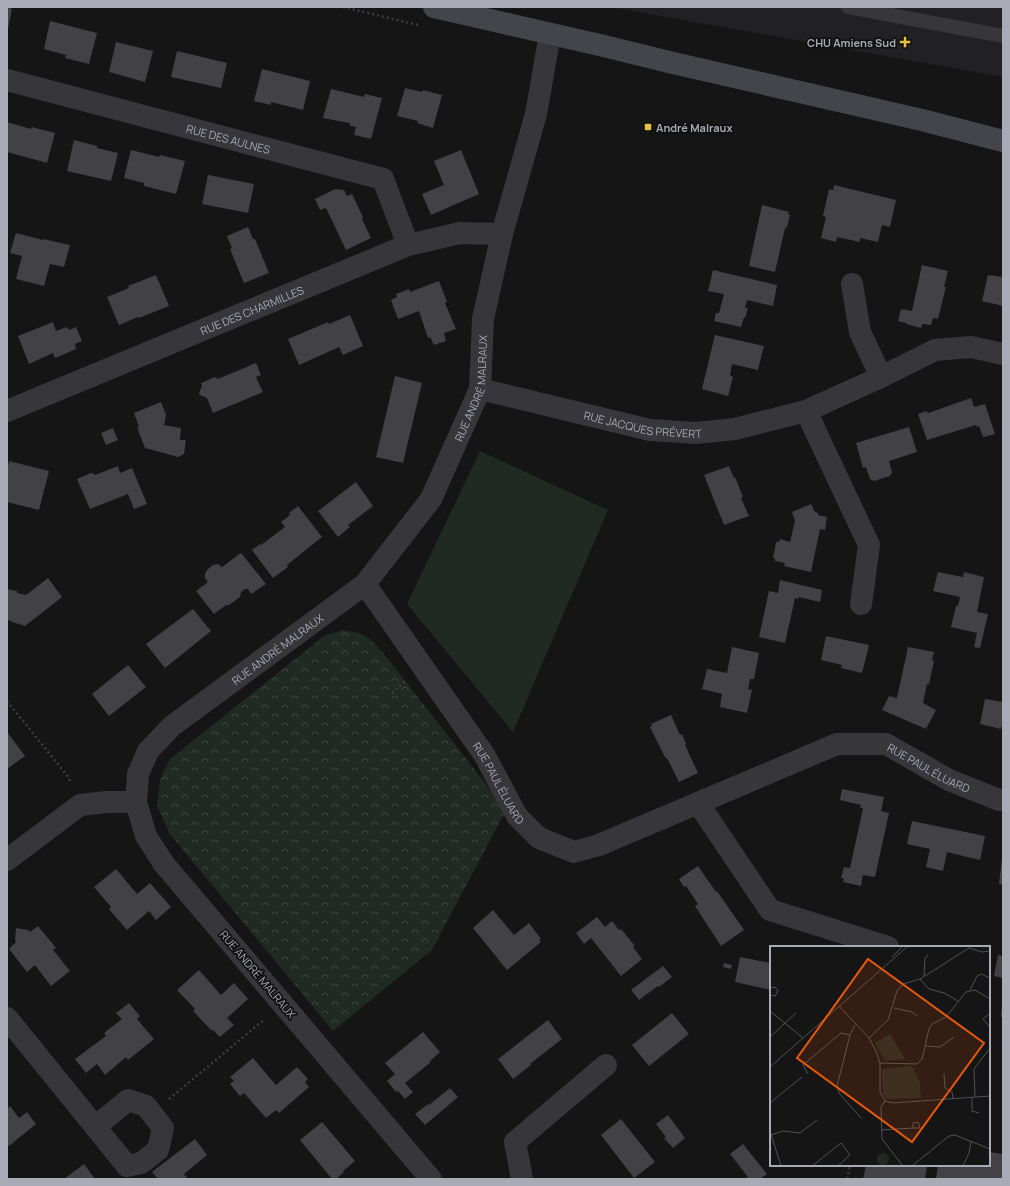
<svg xmlns="http://www.w3.org/2000/svg" width="1010" height="1186" font-family="Manrope,sans-serif">
  <defs>
    <pattern id="park-crowns" width="20" height="18" patternUnits="userSpaceOnUse"><rect width="20" height="18" fill="#212923"/><path d="M2 6a3 3 0 1 1 6 0M12 15a3 3 0 1 1 6 0" fill="none" stroke="#3e4541"/></pattern>
  </defs>
  <rect width="100%" height="100%" fill="#151516"/>
  <path fill="#212123" d="M 610,7 L 1003,7 L 1003,77 Z"/>
  <path fill="#212923" d="M 480,451 L 608,510 L 513,732 L 407,604 Z"/>
  <path fill="url(#park-crowns)" d="M 342,630 L 359,633 L 371,640 L 385,655 L 506,810 L 432,950 L 333,1031 L 169,833 L 157,805 L 160,779 L 170,759 L 324,636 Z"/>
  <path fill="#424246" d="M 7,7 L 12,9 L 8,29 L 7,29 Z
    M 50,21 L 97,33 L 89,64 L 65,58 L 66,55 L 44,49 Z
    M 116,42 L 153,51 L 145,82 L 109,72 Z
    M 177,51 L 227,63 L 221,88 L 171,77 Z
    M 262,69 L 310,81 L 303,110 L 271,102 L 271,105 L 254,101 Z
    M 405,88 L 422,92 L 423,90 L 442,95 L 433,128 L 417,123 L 418,121 L 397,116 Z
    M 331,89 L 364,97 L 365,94 L 382,98 L 371,139 L 354,135 L 356,127 L 351,126 L 349,123 L 323,118 Z
    M 7,122 L 31,129 L 32,127 L 55,133 L 47,163 L 7,152 Z
    M 74,140 L 97,146 L 97,148 L 118,153 L 111,181 L 67,171 Z
    M 131,150 L 159,157 L 160,155 L 185,161 L 176,194 L 144,186 L 144,183 L 124,178 Z
    M 461,150 L 479,194 L 431,215 L 422,194 L 444,185 L 434,161 Z
    M 208,175 L 254,184 L 248,213 L 202,204 Z
    M 834,185 L 896,200 L 890,227 L 882,225 L 878,242 L 860,238 L 860,242 L 837,237 L 836,242 L 821,238 L 826,217 L 823,216 L 829,189 L 833,190 Z
    M 335,189 L 344,190 L 347,196 L 352,194 L 363,217 L 362,219 L 371,238 L 346,250 L 326,208 L 320,210 L 315,199 Z
    M 762,205 L 789,212 L 788,214 L 790,215 L 787,227 L 785,228 L 775,272 L 749,266 Z
    M 248,227 L 253,239 L 255,239 L 269,273 L 244,283 L 230,249 L 232,248 L 227,236 Z
    M 16,233 L 43,240 L 43,239 L 70,245 L 64,267 L 50,264 L 44,286 L 16,279 L 22,256 L 10,253 Z
    M 922,265 L 948,271 L 944,287 L 946,287 L 938,319 L 933,318 L 931,325 L 922,324 L 921,328 L 906,324 L 906,323 L 898,321 L 901,309 L 912,311 Z
    M 713,270 L 777,285 L 773,306 L 747,300 L 745,308 L 748,308 L 745,318 L 744,317 L 741,327 L 714,321 L 716,313 L 719,313 L 724,294 L 708,291 Z
    M 156,275 L 169,306 L 139,318 L 138,317 L 119,325 L 107,297 L 129,288 L 128,286 Z
    M 988,275 L 1003,277 L 1003,306 L 982,301 Z
    M 439,281 L 447,302 L 445,303 L 456,329 L 444,333 L 446,341 L 434,345 L 430,337 L 428,338 L 419,311 L 398,319 L 391,300 L 397,297 L 396,294 L 409,289 L 410,292 Z
    M 350,315 L 363,346 L 343,355 L 339,347 L 299,365 L 288,339 L 328,322 L 329,324 Z
    M 53,322 L 56,331 L 67,327 L 69,330 L 76,327 L 82,341 L 75,344 L 76,349 L 55,358 L 53,353 L 29,364 L 18,336 Z
    M 715,335 L 764,346 L 758,370 L 732,364 L 730,375 L 733,377 L 728,396 L 702,389 Z
    M 256,363 L 261,375 L 256,377 L 263,392 L 213,413 L 207,398 L 200,395 L 199,393 L 202,386 L 201,383 L 215,377 L 218,379 Z
    M 395,376 L 422,383 L 403,463 L 376,457 Z
    M 971,398 L 974,407 L 985,404 L 995,434 L 983,437 L 979,426 L 977,427 L 976,425 L 927,440 L 918,414 L 926,411 L 928,413 Z
    M 161,402 L 166,415 L 164,425 L 181,428 L 180,440 L 186,440 L 184,454 L 178,457 L 145,448 L 137,427 L 139,427 L 134,413 Z
    M 909,427 L 917,452 L 889,461 L 892,472 L 890,476 L 874,481 L 870,479 L 866,467 L 863,468 L 856,443 Z
    M 113,428 L 118,440 L 106,445 L 101,433 Z
    M 9,461 L 49,471 L 39,510 L 7,502 L 7,471 Z
    M 118,466 L 120,473 L 132,468 L 147,504 L 134,509 L 128,494 L 90,509 L 77,479 L 91,473 L 94,474 L 95,475 Z
    M 729,466 L 734,478 L 735,477 L 743,497 L 741,498 L 749,516 L 724,525 L 704,475 Z
    M 356,482 L 373,506 L 348,525 L 350,527 L 338,537 L 318,511 Z
    M 811,504 L 815,512 L 818,513 L 818,515 L 827,517 L 825,530 L 820,529 L 811,572 L 784,566 L 785,563 L 775,561 L 775,558 L 773,558 L 776,542 L 779,542 L 780,539 L 790,542 L 795,521 L 792,512 Z
    M 298,506 L 322,537 L 287,565 L 288,567 L 273,578 L 252,550 L 260,544 L 261,545 L 285,527 L 281,522 L 290,515 L 289,513 Z
    M 241,553 L 266,584 L 251,594 L 248,589 L 245,589 L 241,592 L 240,597 L 229,605 L 226,605 L 214,614 L 196,591 L 208,582 L 205,578 L 205,574 L 207,570 L 213,565 L 218,564 L 222,567 Z
    M 938,572 L 963,577 L 964,572 L 984,577 L 977,612 L 988,614 L 980,648 L 974,647 L 977,633 L 951,627 L 956,606 L 958,606 L 960,597 L 933,591 Z
    M 48,578 L 62,597 L 25,626 L 12,622 L 12,621 L 7,620 L 7,589 L 17,591 L 17,593 L 26,595 Z
    M 780,580 L 822,590 L 820,602 L 799,597 L 798,599 L 795,598 L 785,643 L 759,637 L 769,591 L 778,593 Z
    M 193,609 L 211,631 L 165,668 L 146,644 Z
    M 826,636 L 869,645 L 862,673 L 841,668 L 842,665 L 821,660 Z
    M 732,647 L 759,653 L 754,679 L 750,679 L 748,689 L 752,690 L 747,713 L 720,707 L 722,694 L 702,689 L 707,669 L 727,673 Z
    M 908,647 L 934,652 L 932,660 L 934,661 L 929,684 L 927,684 L 923,703 L 936,710 L 926,729 L 882,710 L 889,696 L 897,698 Z
    M 128,665 L 146,687 L 109,716 L 92,694 Z
    M 985,699 L 1003,702 L 1003,727 L 1001,727 L 1001,729 L 980,724 Z
    M 671,715 L 680,735 L 682,734 L 686,744 L 685,745 L 698,773 L 679,782 L 667,758 L 666,759 L 650,727 L 652,726 L 651,724 Z
    M 7,732 L 25,756 L 7,769 Z
    M 842,789 L 884,797 L 881,811 L 889,813 L 875,877 L 863,875 L 861,886 L 843,882 L 844,879 L 841,878 L 844,867 L 850,868 L 863,808 L 860,808 L 861,805 L 840,800 Z
    M 912,821 L 985,836 L 980,860 L 947,852 L 943,871 L 926,867 L 930,849 L 907,844 Z
    M 1002,858 L 1003,858 L 1003,885 L 999,884 Z
    M 698,866 L 716,892 L 717,891 L 744,930 L 721,946 L 695,906 L 698,904 L 686,886 L 684,887 L 679,879 Z
    M 116,869 L 137,894 L 150,883 L 171,907 L 156,920 L 149,911 L 127,930 L 109,909 L 111,907 L 94,887 Z
    M 493,910 L 514,935 L 529,923 L 541,939 L 539,940 L 541,942 L 507,970 L 473,928 Z
    M 597,917 L 605,927 L 612,921 L 619,930 L 621,929 L 635,946 L 633,947 L 642,959 L 621,976 L 591,938 L 584,944 L 576,933 Z
    M 38,926 L 56,948 L 53,950 L 70,971 L 51,986 L 35,965 L 27,972 L 9,949 L 16,942 L 15,940 L 16,928 L 28,930 L 30,932 Z
    M 998,955 L 1003,956 L 1003,978 L 994,976 Z
    M 740,957 L 771,963 L 771,990 L 735,982 Z
    M 724,963 L 732,965 L 731,969 L 723,967 Z
    M 663,966 L 672,977 L 659,987 L 658,986 L 639,1000 L 631,990 Z
    M 199,970 L 221,995 L 234,983 L 248,999 L 227,1018 L 234,1025 L 220,1037 L 213,1030 L 212,1031 L 193,1011 L 195,1009 L 177,990 Z
    M 129,1003 L 140,1016 L 137,1019 L 154,1039 L 128,1060 L 126,1057 L 105,1075 L 97,1064 L 86,1073 L 75,1059 L 106,1036 L 104,1033 L 122,1019 L 116,1013 Z
    M 1002,1005 L 1003,1005 L 1003,1020 L 1001,1016 Z
    M 672,1013 L 689,1034 L 649,1066 L 632,1045 Z
    M 548,1020 L 562,1039 L 530,1064 L 531,1065 L 513,1079 L 498,1059 Z
    M 423,1032 L 440,1052 L 430,1061 L 431,1062 L 405,1083 L 413,1092 L 405,1099 L 398,1091 L 396,1092 L 387,1081 L 395,1074 L 385,1063 Z
    M 253,1058 L 276,1085 L 297,1067 L 308,1079 L 305,1082 L 309,1087 L 279,1113 L 276,1110 L 266,1118 L 244,1093 L 240,1096 L 230,1084 L 234,1081 L 230,1077 Z
    M 450,1088 L 458,1097 L 425,1125 L 415,1114 L 428,1104 L 429,1105 Z
    M 10,1106 L 19,1118 L 27,1112 L 36,1124 L 9,1146 L 7,1143 L 7,1109 Z
    M 668,1115 L 685,1138 L 673,1148 L 664,1138 L 666,1137 L 656,1124 Z
    M 621,1119 L 655,1162 L 634,1178 L 601,1135 Z
    M 322,1122 L 355,1161 L 343,1171 L 344,1172 L 336,1179 L 332,1179 L 300,1140 Z
    M 195,1139 L 207,1155 L 184,1174 L 188,1179 L 158,1179 L 152,1172 Z
    M 743,1144 L 767,1174 L 760,1179 L 745,1179 L 748,1177 L 730,1154 Z
    M 989,1152 L 1003,1154 L 1002,1179 L 936,1179 L 938,1165 L 989,1165 Z
    M 84,1164 L 95,1179 L 64,1179 Z
    M 866,1165 L 926,1165 L 927,1166 L 925,1179 L 863,1179 Z"/>
  <g fill="none" stroke-linecap="round" stroke-linejoin="round">
    <path stroke="#3c3d42" stroke-width="2.5" stroke-dasharray="2 3" stroke-linecap="butt" d="M 343,7 L 418,25
      M 392,693 L 405,681
      M 7,701 L 69,778 L 71,784
      M 169,1099 L 265,1019
      M 847,1179 L 850,1165"/>
    <path stroke="#36363b" stroke-width="14" d="M 848,7 L 1003,36"/>
    <g stroke="#36363b" stroke-width="22">
      <path id="s1" d="M 7,80 L 383,179 L 408,245"/>
      <path d="M 852,284 L 860,332 L 881,377"/>
      <path id="s2" d="M 480,389 L 650,430 L 696,433 L 735,429 L 806,411 L 881,377 L 935,350 L 971,347 L 1003,354"/>
      <path id="s3" d="M 7,411 L 408,245 L 460,233 L 502,234"/>
      <path d="M 806,411 L 869,545 L 861,604"/>
      <path id="s4" d="M 365,584 L 485,756 L 517,816 L 539,838 L 574,852 L 599,845 L 837,744 L 886,744 L 949,780 L 999,800 L 1003,800"/>
      <path d="M 698,803 L 770,910 L 888,947"/>
      <path d="M 7,860 L 80,805 L 106,802 L 136,802"/>
      <path d="M 7,1018 L 127,1166 L 141,1163 L 158,1150 L 163,1128 L 146,1106 L 128,1100 L 95,1127"/>
      <path id="s5" d="M 431,1179 L 164,864 L 146,836 L 136,802 L 138,774 L 148,751 L 172,726 L 365,584 L 431,499 L 480,389 L 483,319 L 502,234 L 536,114 L 550,34"/>
      <path d="M 522,1179 L 515,1142 L 606,1065"/>
    </g>
    <path stroke="#44454b" stroke-width="22" d="M 434,7 L 604,46 L 673,63 L 922,120 L 1003,141"/>
  </g>
  <g fill="#e3c140" stroke="#101011" stroke-width="1.5">
    <path d="M903 36h4v4h4v4h-4v4h-4v-4h-4v-4h4z"/>
    <rect x="644" y="123" width="8" height="8" rx="2"/>
  </g>
  <g text-anchor="middle" dominant-baseline="central" stroke-width="3.5" stroke-linejoin="round" paint-order="stroke">
    <g font-size="11" font-weight="bold" fill="#a8aab6" stroke="#101011" text-anchor="end">
      <text x="896" y="42">CHU Amiens Sud</text>
      <text x="656" y="127" text-anchor="start">André Malraux</text>
    </g>
    <g font-size="11" fill="#a8aab6" stroke="#101011">
      <text stroke="none"><textPath href="#s1" startOffset="229">RUE DES AULNES</textPath></text>
      <text stroke="none"><textPath href="#s3" startOffset="265">RUE DES CHARMILLES</textPath></text>
      <text stroke="none"><textPath href="#s5" startOffset="1036">RUE ANDRÉ MALRAUX</textPath></text>
      <text stroke="none"><textPath href="#s2" startOffset="167">RUE JACQUES PRÉVERT</textPath></text>
      <text stroke="none"><textPath href="#s5" startOffset="700">RUE ANDRÉ MALRAUX</textPath></text>
      <text stroke="none"><textPath href="#s4" startOffset="729">RUE PAUL ÉLUARD</textPath></text>
      <text stroke="none"><textPath href="#s4" startOffset="240">RUE PAUL ÉLUARD</textPath></text>
      <text transform="translate(258 974) rotate(50)">RUE ANDRÉ MALRAUX</text>
    </g>
  </g>
  <g transform="translate(770 946)">
    <rect width="220" height="220" fill="#151516"/>
    <path d="M 120,88 L 135,113 L 115,115 L 105,97 ZM107 213a6 6 0 1 1 12 0a6 6 0 1 1-12 0Z" fill="#212923"/>
    <path d="M 142,120 L 150,137 L 151,152 L 116,153 L 113,149 L 112,123 Z" fill="#212923"/>
    <path fill="none" stroke="#505156" stroke-width="1" d="M 122,11 L 133,0M 154,30 L 155,12 L 158,9M 150,33 L 159,43 L 174,47 L 188,55M 0,42 L 5,41 L 8,45 L 5,50 L 0,49M 200,44 L 207,30 L 211,28 L 220,32M 69,60 L 99,92 L 106,105 L 110,117 L 110,146 L 115,155 L 123,157 L 220,150M 124,62 L 142,66 L 147,70M 0,65 L 33,92M 85,79 L 80,89 L 67,140 L 69,147 L 91,172M 219,80 L 213,73 L 220,67M 0,91 L 26,67M 99,92 L 118,74 L 127,45 L 133,38 L 150,33 L 199,2 L 212,6 L 220,5M 155,100 L 170,101 L 184,91M 110,117 L 147,118 L 152,113 L 159,83 L 162,78 L 176,71 L 196,46 L 205,44 L 220,53M 0,121 L 138,0M 38,128 L 33,119 L 71,87 L 80,89M 174,128 L 175,142 L 182,146 L 183,152M 202,151 L 202,165 L 209,167M 205,151 L 204,123 L 220,102M 115,155 L 111,161 L 112,193 L 133,220M 0,157 L 32,131M 111,184 L 143,182 L 150,182 L 148,176 L 143,177 L 143,182M 0,185 L 11,220M 1,189 L 13,185 L 30,187 L 47,174M 42,220 L 71,197 L 80,209 L 68,220M 142,220 L 179,190 L 185,189 L 220,203M 193,220 L 199,207 L 201,195"/>
    <path fill="#e8590c" fill-opacity="0.15" stroke="#e8590c" stroke-width="2" d="M 98,13 L 214,97 L 142,196 L 27,112 Z"/>
    <rect width="220" height="220" fill="none" stroke="#a8aab6" stroke-width="2"/>
  </g>
  <rect width="1010" height="1186" fill="none" stroke="#a8aab6" stroke-width="16"/>
</svg>
